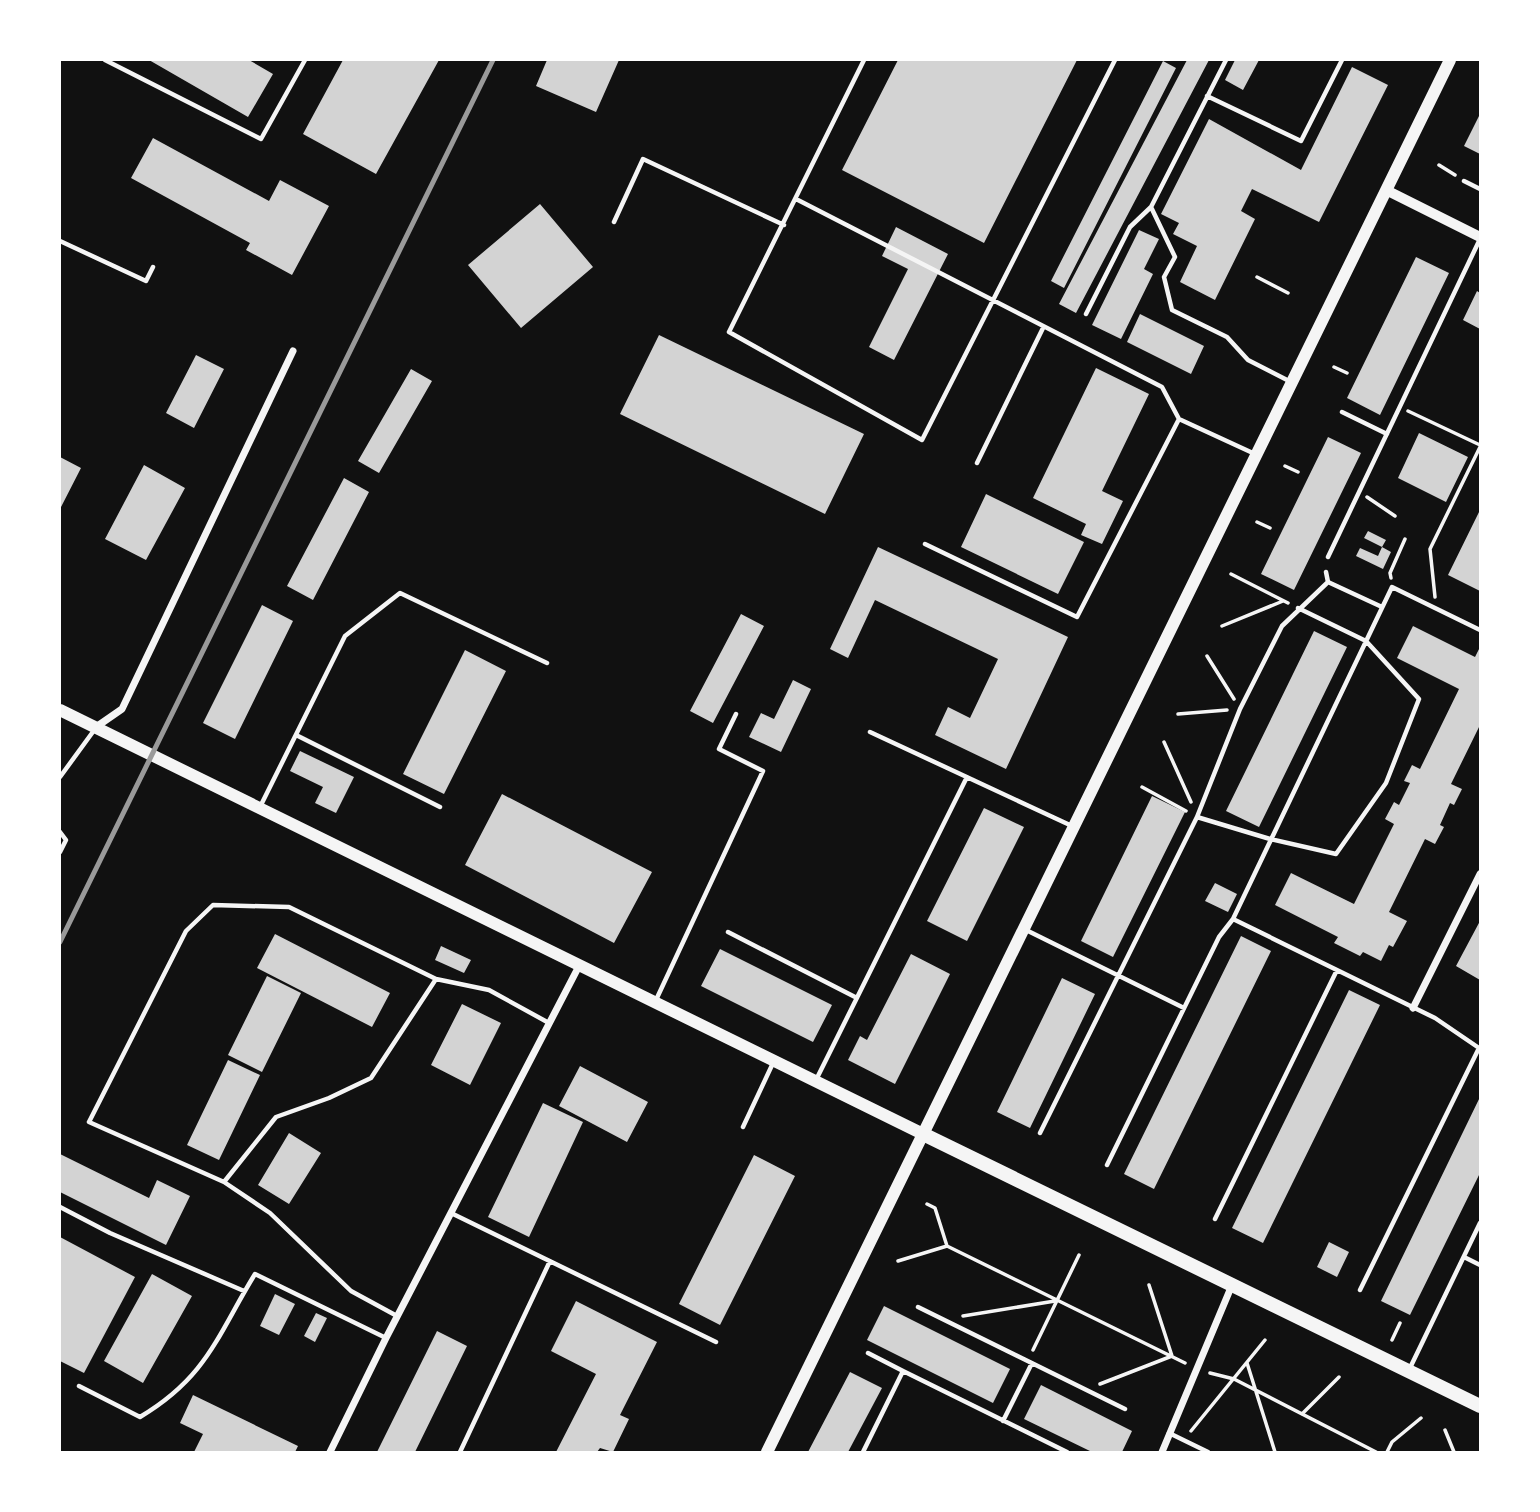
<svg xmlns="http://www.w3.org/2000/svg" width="1540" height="1512" font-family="'DM Sans',sans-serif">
  <rect width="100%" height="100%" fill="#111"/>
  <path fill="#d3d3d3" d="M 149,60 L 249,60 L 273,74 L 248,117 Z
    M 343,60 L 439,60 L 376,174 L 303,134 Z
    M 547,60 L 619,60 L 596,112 L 536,86 Z
    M 898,60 L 1077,60 L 984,243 L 842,170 Z
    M 1187,60 L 1209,60 L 1076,313 L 1059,304 Z
    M 1235,60 L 1259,60 L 1243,90 L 1225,80 Z
    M 1163,61 L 1176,68 L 1064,288 L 1051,281 Z
    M 1352,67 L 1388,85 L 1319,222 L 1252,189 L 1241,211 L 1255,219 L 1215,300 L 1180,282 L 1197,246 L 1173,234 L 1179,223 L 1161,214 L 1209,119 L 1301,170 Z
    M 1480,114 L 1480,154 L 1464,146 Z
    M 153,138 L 269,201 L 280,180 L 329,206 L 292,275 L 246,250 L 250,243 L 131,178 Z
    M 540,204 L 593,267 L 521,328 L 468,265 Z
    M 896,227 L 948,254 L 894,360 L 869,347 L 908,269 L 882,256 Z
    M 1139,230 L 1159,239 L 1144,269 L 1153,274 L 1121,339 L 1092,325 Z
    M 1416,257 L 1449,273 L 1380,415 L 1347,398 Z
    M 1477,291 L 1480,293 L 1480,329 L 1463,320 Z
    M 1140,314 L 1204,346 L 1191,374 L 1127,342 Z
    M 659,335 L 864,434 L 825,514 L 620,414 Z
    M 196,355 L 224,369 L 194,428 L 166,413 Z
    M 1096,368 L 1149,394 L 1102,491 L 1123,501 L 1102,544 L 1081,535 L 1086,524 L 1033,498 Z
    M 411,369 L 432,381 L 379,473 L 358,461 Z
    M 1419,433 L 1468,457 L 1446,502 L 1398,478 Z
    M 1328,437 L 1361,453 L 1294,590 L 1261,574 Z
    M 60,457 L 81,468 L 60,509 Z
    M 144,465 L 185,488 L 146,560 L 105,539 Z
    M 344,478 L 369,492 L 313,600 L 287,586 Z
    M 986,494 L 1084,542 L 1058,594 L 961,547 Z
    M 1480,510 L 1480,591 L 1448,575 Z
    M 1368,531 L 1386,540 L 1382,547 L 1364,538 Z
    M 878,547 L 1068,637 L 1006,769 L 935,735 L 948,707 L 970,718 L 998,659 L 875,600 L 848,658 L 830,649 Z
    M 1382,547 L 1391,552 L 1383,569 L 1356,556 L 1360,548 L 1378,556 Z
    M 262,605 L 293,621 L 235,739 L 203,723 Z
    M 741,614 L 764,626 L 713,723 L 690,711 Z
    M 1413,626 L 1475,657 L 1480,647 L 1480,725 L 1451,784 L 1462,789 L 1454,805 L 1450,803 L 1440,825 L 1444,827 L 1435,844 L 1425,839 L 1389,912 L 1407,921 L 1393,947 L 1389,945 L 1381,961 L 1363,952 L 1360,956 L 1334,943 L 1338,937 L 1275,905 L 1291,873 L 1354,904 L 1394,824 L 1385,819 L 1394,802 L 1399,805 L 1410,783 L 1404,781 L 1412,765 L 1420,769 L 1459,689 L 1397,658 Z
    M 1314,631 L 1347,647 L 1259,827 L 1226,811 Z
    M 465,650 L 506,671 L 444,794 L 403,774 Z
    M 793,680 L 811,689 L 781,752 L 749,737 L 761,713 L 774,719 Z
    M 300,751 L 354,777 L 336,813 L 315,803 L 323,787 L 290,771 Z
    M 502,794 L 652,872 L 614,943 L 465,865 Z
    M 1152,796 L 1185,812 L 1113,957 L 1081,941 Z
    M 984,808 L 1024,827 L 967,941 L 927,921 Z
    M 1215,883 L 1237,894 L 1228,912 L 1205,901 Z
    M 1480,921 L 1480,980 L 1456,966 Z
    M 275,934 L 390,993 L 372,1027 L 257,968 Z
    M 1241,936 L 1271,951 L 1154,1189 L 1124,1174 Z
    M 441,946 L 471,960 L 464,973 L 435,960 Z
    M 720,949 L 832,1005 L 813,1042 L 701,986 Z
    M 911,954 L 950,974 L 895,1084 L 848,1060 L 860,1036 L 867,1040 Z
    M 267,976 L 301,993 L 262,1072 L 228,1055 Z
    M 1062,978 L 1095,994 L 1030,1128 L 997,1112 Z
    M 1349,990 L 1380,1005 L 1263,1243 L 1232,1228 Z
    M 462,1004 L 501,1023 L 470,1085 L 431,1065 Z
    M 228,1060 L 260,1075 L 219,1160 L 187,1145 Z
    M 580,1066 L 648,1102 L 627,1142 L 559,1106 Z
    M 1480,1097 L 1480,1173 L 1410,1315 L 1381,1301 Z
    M 543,1103 L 583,1122 L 529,1237 L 488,1217 Z
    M 289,1133 L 321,1153 L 289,1204 L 258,1185 Z
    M 60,1154 L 149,1198 L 157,1180 L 190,1196 L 166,1245 L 60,1192 Z
    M 754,1155 L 795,1176 L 720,1325 L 679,1304 Z
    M 60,1237 L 135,1277 L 84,1373 L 60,1361 Z
    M 1329,1242 L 1349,1252 L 1337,1277 L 1317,1267 Z
    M 152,1274 L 192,1296 L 143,1383 L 104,1361 Z
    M 275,1294 L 295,1304 L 279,1335 L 260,1326 Z
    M 576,1301 L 657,1342 L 620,1415 L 629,1419 L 613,1452 L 600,1448 L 597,1452 L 556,1452 L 596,1374 L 551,1351 Z
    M 884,1306 L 1010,1369 L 993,1403 L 867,1340 Z
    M 316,1313 L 327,1318 L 315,1342 L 304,1336 Z
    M 437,1331 L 467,1346 L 415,1452 L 377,1452 Z
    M 850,1372 L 882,1388 L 848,1452 L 808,1452 Z
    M 1041,1385 L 1132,1431 L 1122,1452 L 1092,1452 L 1024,1419 Z
    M 193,1395 L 298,1446 L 295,1452 L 194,1452 L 203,1434 L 180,1423 Z"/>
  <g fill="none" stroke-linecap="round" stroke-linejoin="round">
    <path stroke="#f5f5f5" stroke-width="3.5" d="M 1439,165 L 1455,175
      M 1257,277 L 1288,293
      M 1334,367 L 1347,373
      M 1408,411 L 1480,445
      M 1285,466 L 1298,472
      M 1367,497 L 1395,516
      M 1257,522 L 1270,528
      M 1231,574 L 1288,603
      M 1391,578 L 1390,573 L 1405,539
      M 1435,597 L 1430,549 L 1480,447
      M 1222,626 L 1283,601
      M 1207,656 L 1234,699
      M 1178,714 L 1227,710
      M 1164,742 L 1191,802
      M 1142,787 L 1186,811
      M 927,1204 L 935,1208 L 947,1246
      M 947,1246 L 1185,1363
      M 898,1261 L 947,1246
      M 963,1316 L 1055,1301
      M 1392,1340 L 1400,1323
      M 1033,1350 L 1079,1255
      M 1247,1363 L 1275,1452
      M 1210,1373 L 1234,1379 L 1376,1452
      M 1100,1384 L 1172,1356 L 1149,1285
      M 1302,1414 L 1339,1377
      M 1445,1430 L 1454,1452
      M 1191,1431 L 1265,1340
      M 1387,1452 L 1392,1442 L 1421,1418"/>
    <path stroke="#f5f5f5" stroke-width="4.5" d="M 105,60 L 261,139 L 305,60
      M 864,60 L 729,332 L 922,440 L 1115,60
      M 1207,96 L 1301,141 L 1342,60
      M 1464,181 L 1480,189
      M 796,199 L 1162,387 L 1179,419 L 1255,454
      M 1151,207 L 1175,257 L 1164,277 L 1172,310 L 1227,337 L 1248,360 L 1291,382
      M 614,222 L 643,159 L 784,225
      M 60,241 L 146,281 L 153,267
      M 1086,314 L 1130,227 L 1151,207 L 1226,60
      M 1342,412 L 1387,434
      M 977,463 L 1043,328
      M 925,544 L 1077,617 L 1179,419
      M 1328,557 L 1480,239
      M 1326,572 L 1328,582 L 1382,607
      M 870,732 L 1072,826
      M 296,735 L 440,807
      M 60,777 L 95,729
      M 260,807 L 345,636 L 400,593 L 547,663
      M 1197,817 L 1270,839 L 1336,854 L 1386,783 L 1419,699 L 1366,641 L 1298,608
      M 60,832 L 66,840 L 60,852
      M 1233,919 L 1435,1018 L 1479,1048 L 1360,1290
      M 1026,930 L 1184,1008
      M 728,932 L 857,998
      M 656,1000 L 763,771 L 719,749 L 736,714
      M 816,1080 L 967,777
      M 743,1127 L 773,1063
      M 1040,1133 L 1197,817 L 1240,709 L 1282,626 L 1328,582
      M 1107,1165 L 1219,937 L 1233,919 L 1392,587 L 1480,630
      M 224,1182 L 89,1122 L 186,931 L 213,905 L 289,907 L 436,979 L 489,990 L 549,1023
      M 60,1207 L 110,1233 L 244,1291
      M 451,1213 L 716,1342
      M 1215,1219 L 1337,970
      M 1464,1257 L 1480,1265
      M 918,1307 L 1125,1409
      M 397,1316 L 351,1291 L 270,1213 L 224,1182 L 276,1117 L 329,1098 L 371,1078 L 436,979
      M 868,1353 L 903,1371
      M 1409,1370 L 1480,1223
      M 79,1386 L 140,1417 C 207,1377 217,1336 255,1274 L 386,1338
      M 1003,1421 L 1032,1363
      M 1169,1433 L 1208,1452
      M 460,1452 L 550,1261
      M 863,1452 L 903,1371 L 1067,1452"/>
    <path stroke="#f5f5f5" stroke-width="7" d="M 96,727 L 122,709 L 293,351
      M 1413,1008 L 1480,874
      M 330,1452 L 386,1338 L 579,966
      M 1162,1452 L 1232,1285"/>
    <path stroke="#f5f5f5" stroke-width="10" d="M 1386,190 L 1480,237"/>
    <path stroke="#f5f5f5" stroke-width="12" d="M 60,710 L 925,1135
      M 767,1452 L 1450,60"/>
    <path stroke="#f5f5f5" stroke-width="14" d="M 925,1135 L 1480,1406"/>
    <path stroke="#9a9a9a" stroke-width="5" d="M 60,942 L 493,60"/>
  </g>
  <rect width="1540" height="1512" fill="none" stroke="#ffffff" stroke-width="122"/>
</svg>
